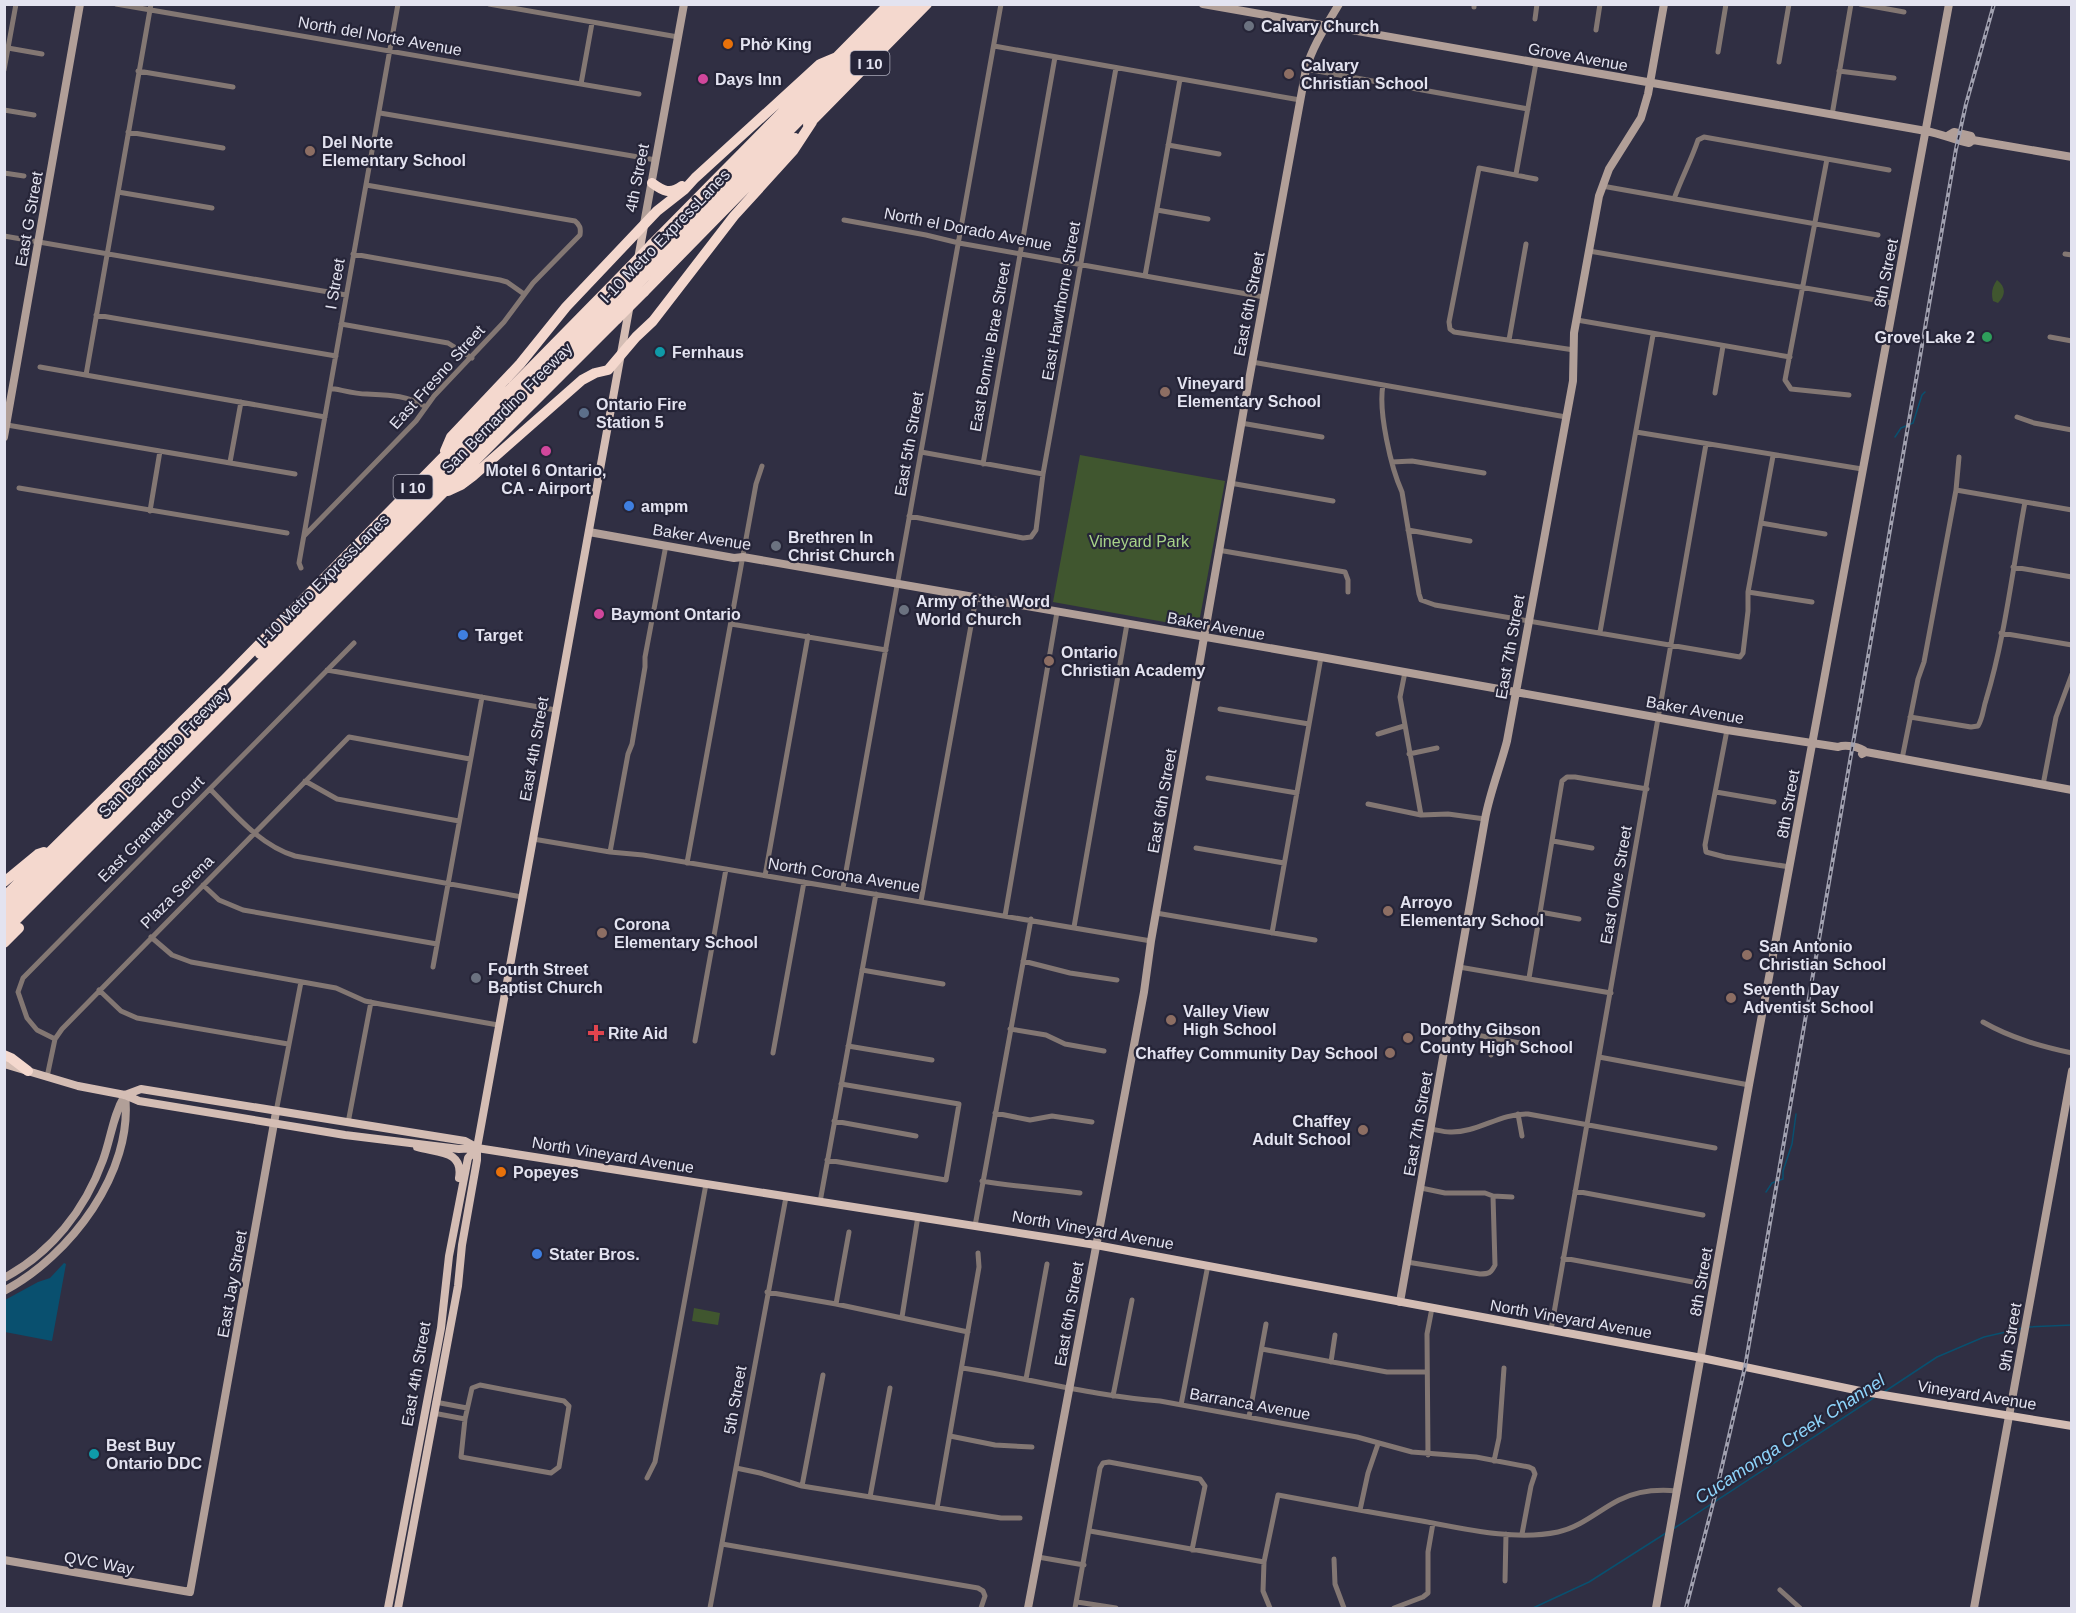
<svg xmlns="http://www.w3.org/2000/svg" width="2076" height="1613" font-family="Helvetica,sans-serif">
  <rect width="100%" height="100%" fill="#302f43"/>
  <path fill="#40562f" d="M 1997,280 C 2006,287 2006,295 1998,303 L 1993,301 C 1991,293 1992,287 1997,280 Z
    M 1080,455 L 1225,481 L 1198,628 L 1053,602 Z
    M 694,1308 L 720,1313 L 718,1325 L 692,1321 Z"/>
  <path fill="#09506f" d="M 64,1263 L 66,1264 L 52,1341 L 5,1332 L 5,1300 L 38,1282 L 50,1278 Z"/>
  <g fill="none" stroke-linecap="round" stroke-linejoin="round">
    <path stroke="#09506f" stroke-width="1.5" d="M 1895,437 L 1901,428 L 1913,423 L 1922,395 L 1925,392
      M 1766,1192 L 1772,1183 L 1783,1179 L 1783,1171 L 1792,1144 L 1796,1114
      M 2028,1327 L 2072,1325
      M 1884,1392 L 1937,1357 L 1984,1337 L 2023,1328
      M 1673,1529 L 1875,1397
      M 1533,1608 L 1589,1582 L 1666,1533"/>
    <path stroke="#837773" stroke-width="5" d="M 116,4 L 639,94
      M 489,4 L 678,37
      M 1860,4 L 1904,12
      M 1474,7 L 1474,4
      M 1535,19 L 1537,4
      M 1596,30 L 1600,4
      M 994,46 L 1300,100
      M 8,48 L 42,54
      M 1718,52 L 1726,4
      M 1779,62 L 1789,4
      M 1306,69 L 1528,109
      M 4,70 L 16,4
      M 138,71 L 233,87
      M 1839,71 L 1894,78
      M 581,84 L 592,23
      M 4,110 L 34,115
      M 380,113 L 656,160
      M 1832,115 L 1851,4
      M 128,132 L 223,148
      M 1168,145 L 1219,154
      M 1827,159 L 1785,380 L 1791,389 L 1849,395
      M 4,173 L 24,176
      M 1516,174 L 1536,63
      M 1536,179 L 1479,168 L 1449,322 L 1450,329 L 1454,332 L 1574,350
      M 1602,186 L 1878,235
      M 118,192 L 212,208
      M 1674,199 C 1681,179 1691,161 1698,140 L 1704,137 L 1889,170
      M 1157,210 L 1208,219
      M 844,220 L 926,235 L 959,243 L 1264,297
      M 4,236 L 346,295
      M 1589,251 L 1893,303
      M 353,254 L 500,280 L 507,282 L 524,294
      M 2065,254 L 2072,255
      M 1145,276 L 1180,79
      M 96,315 L 336,356
      M 1577,320 L 1790,357
      M 341,324 L 448,343 L 472,358
      M 2050,337 L 2072,341
      M 1509,340 L 1526,244
      M 1252,362 L 1566,417
      M 40,367 L 325,417
      M 86,375 L 151,4
      M 1383,385 C 1378,411 1391,468 1402,492 L 1419,594 L 1421,600 L 1435,605 L 1740,657 L 1743,653 L 1748,611 L 1748,592 L 1773,456
      M 330,388 C 342,390 355,394 367,394 C 390,395 407,395 426,407
      M 1715,393 L 1723,346
      M 2017,417 L 2034,423 L 2072,430
      M 1241,423 L 1322,437
      M 7,425 L 295,474
      M 1636,432 L 1862,469
      M 921,452 L 1043,474
      M 230,462 L 241,402
      M 1392,462 L 1412,461 L 1484,473
      M 983,464 L 1055,57
      M 1230,483 L 1333,501
      M 19,488 L 287,533
      M 1956,490 L 2072,510
      M 150,511 L 160,451
      M 909,516 L 1023,538 L 1031,537 L 1036,530 L 1043,474 L 1116,68
      M 1761,523 L 1825,534
      M 1408,530 L 1470,541
      M 304,536 L 416,421 L 434,396 L 504,322 L 533,283 L 580,235 C 581,228 580,225 575,221 L 366,185
      M 1218,550 L 1345,572 L 1348,580 L 1348,592
      M 2013,567 L 2072,577
      M 301,568 L 299,563 L 398,4
      M 1748,592 L 1812,602
      M 731,624 L 886,650
      M 1600,632 L 1653,335
      M 2001,633 L 2072,645
      M 327,670 L 556,710
      M 1405,672 L 1400,697 L 1421,815
      M 1220,709 L 1309,724
      M 1910,717 L 1971,727 L 1978,726 C 1983,718 1983,709 1986,700 C 2005,638 2013,566 2025,502
      M 1727,730 L 1705,845 L 1706,852 L 1725,857 L 1790,867
      M 1378,734 L 1404,726
      M 1409,754 L 1437,748
      M 1902,759 L 1918,679 L 1924,662 L 1956,490 L 1959,457
      M 1208,778 L 1297,793
      M 305,781 L 337,799 L 459,821
      M 2043,785 L 2056,717 L 2072,674
      M 210,789 C 235,814 259,845 295,856 L 522,897
      M 1716,792 L 1774,802
      M 1368,804 L 1421,815 L 1448,814 L 1485,819
      M 533,839 L 610,852 L 643,855 L 1151,941
      M 1553,841 L 1592,848
      M 1196,848 L 1284,863
      M 610,852 L 628,754 L 632,744 L 645,667 L 645,657 L 666,545
      M 687,863 L 756,484 L 762,466
      M 765,876 L 808,636
      M 203,885 L 219,900 L 243,910 L 437,944
      M 843,888 L 1001,4
      M 921,901 L 976,598
      M 1540,912 L 1579,919
      M 1156,913 L 1315,940
      M 1005,916 L 1057,612
      M 1074,927 L 1127,624
      M 1272,933 L 1321,657
      M 151,937 L 172,955 L 191,962 L 336,988 L 365,1001 L 380,1004 L 498,1025
      M 1023,961 L 1070,973 L 1117,980
      M 433,967 L 482,697
      M 1459,967 L 1611,993
      M 862,970 L 943,984
      M 1529,978 L 1562,781 L 1567,777 L 1575,777 L 1647,789
      M 99,990 L 121,1011 L 137,1018 L 288,1044
      M 1983,1022 C 2011,1038 2040,1046 2072,1053
      M 1010,1029 L 1046,1035 L 1065,1044 L 1104,1051
      M 1449,1030 L 1532,1045
      M 55,1039 L 37,1030 L 27,1018 L 18,992 L 23,978 L 354,643
      M 695,1041 L 726,869
      M 848,1046 L 932,1060
      M 773,1053 L 804,882
      M 1491,1055 L 1494,1037
      M 1599,1057 L 1749,1085
      M 47,1077 L 55,1039 L 62,1029 L 349,737 L 470,759
      M 276,1112 L 301,982
      M 995,1113 L 1030,1120 L 1052,1116 L 1092,1122
      M 1518,1114 L 1522,1136
      M 834,1121 L 916,1136
      M 348,1123 L 371,1002
      M 1431,1129 C 1437,1130 1444,1132 1450,1132 C 1477,1133 1500,1113 1528,1114 L 1715,1148
      M 827,1160 L 946,1180 L 959,1104 L 841,1084
      M 982,1181 C 1015,1187 1047,1188 1080,1193
      M 1421,1188 L 1445,1193 L 1485,1193 L 1493,1196 L 1512,1197
      M 1575,1191 L 1703,1215
      M 820,1202 L 876,894
      M 975,1226 L 1031,919
      M 1563,1258 L 1693,1282
      M 1407,1262 L 1480,1274 C 1489,1274 1491,1273 1495,1265 L 1493,1196
      M 767,1292 L 836,1304 L 968,1332
      M 836,1304 L 849,1232
      M 902,1317 L 918,1216
      M 1551,1330 L 1706,444
      M 1262,1349 L 1387,1372 L 1427,1372
      M 1331,1362 L 1335,1335
      M 962,1368 C 1028,1378 1093,1396 1160,1401 L 1357,1437 L 1412,1452 L 1476,1457 L 1529,1467 L 1533,1469 L 1535,1474 L 1531,1486 L 1522,1534
      M 1026,1379 L 1047,1264
      M 480,1385 L 564,1401 L 569,1406 L 559,1467 L 551,1473 L 461,1457 L 465,1419 L 472,1388 Z
      M 1113,1396 L 1132,1300
      M 435,1402 L 467,1408
      M 1181,1405 L 1208,1265
      M 433,1413 L 465,1419
      M 1249,1417 L 1266,1324
      M 950,1436 L 995,1445 L 1032,1447
      M 1428,1455 L 1427,1334 L 1432,1308
      M 1494,1461 L 1499,1438 L 1504,1368
      M 736,1468 L 760,1473 L 802,1486 L 1001,1518 L 1020,1518
      M 647,1478 L 655,1462 L 706,1184
      M 802,1486 L 823,1375
      M 870,1497 L 890,1388
      M 937,1508 L 979,1267 L 978,1253
      M 1360,1510 L 1368,1473 L 1378,1444
      M 1090,1531 L 1264,1562
      M 722,1544 L 978,1588 L 983,1591 L 985,1596 L 981,1608
      M 1038,1557 L 1084,1565
      M 1334,1559 L 1335,1584 L 1344,1608
      M 1505,1581 L 1506,1534
      M 1780,1590 L 1800,1608
      M 1077,1602 L 1116,1608
      M 710,1608 L 786,1197
      M 1075,1608 L 1100,1468 L 1103,1463 L 1109,1462 L 1200,1479 L 1205,1486 L 1192,1550
      M 1270,1608 L 1263,1591 L 1264,1562 L 1278,1495 C 1326,1504 1374,1513 1422,1521 C 1465,1529 1515,1541 1558,1532 C 1581,1527 1599,1510 1619,1500 C 1637,1491 1657,1489 1677,1491
      M 1394,1608 L 1423,1597 L 1428,1593 L 1428,1552 L 1433,1523"/>
    <path stroke="#b19f98" stroke-width="8" d="M 1203,4 L 1926,131 C 1942,134 1954,140 1969,143 L 1973,140 L 2072,157
      M 1949,135 L 1954,132 L 1971,136 L 1973,140
      M 644,224 L 684,4
      M 4,437 L 80,4
      M 589,532 L 734,558 L 743,557 L 1321,657 L 1727,730 L 1838,747 C 1846,744 1860,747 1866,752
      M 1862,754 L 1866,752 L 2072,790
      M 4,1278 C 51,1253 85,1210 103,1160 C 111,1138 113,1115 125,1095
      M 4,1291 C 70,1256 134,1172 125,1095
      M 1400,1302 L 1485,819 C 1490,792 1500,768 1507,741 L 1573,381 L 1574,333 L 1599,196 L 1609,169 L 1641,118 L 1648,94 L 1664,4
      M 4,1560 L 190,1592 L 276,1112
      M 1028,1608 L 1144,992 L 1151,941 L 1247,391 L 1306,69 C 1313,45 1326,26 1339,4
      M 1656,1608 L 1749,1085 L 1949,4
      M 1974,1608 L 2072,1071"/>
    <path stroke="#d4bdb4" stroke-width="8" d="M 638,259 L 644,226
      M 4,1064 L 78,1086 L 125,1095 L 139,1101 L 345,1135 L 459,1149 L 477,1148 L 1096,1245 L 1702,1358 L 1865,1392 L 2072,1426
      M 125,1095 L 141,1089 L 465,1141 L 476,1147
      M 417,1147 C 437,1153 464,1150 459,1178
      M 388,1608 L 441,1328 L 449,1256 L 468,1158 L 477,1148
      M 398,1608 L 458,1286 L 462,1245 L 477,1160 L 477,1148 L 630,304"/>
    <path stroke="#f4d8ce" stroke-width="10" d="M 808,125 L 927,4
      M 652,183 C 663,191 670,195 682,186
      M 652,244 L 889,4
      M 650,259 L 902,4
      M 646,276 L 914,4
      M 644,292 L 795,138
      M 445,451 L 451,437 L 520,364 L 566,307 L 657,211 L 685,189 L 695,178 L 820,64 L 839,56
      M 448,491 L 461,485 L 473,476 L 582,380 L 595,373 L 608,370 L 636,337 L 653,321 L 734,216 L 793,151 L 812,122
      M 260,654 L 623,287
      M 4,882 L 38,854 L 44,852
      M 4,897 L 225,679 L 626,271
      M 4,909 L 194,720
      M 4,920 L 620,304
      M 4,932 L 617,319
      M 4,943 L 19,928
      M 4,1055 L 11,1058 L 28,1071"/>
    <g stroke="#a1a1b0" stroke-width="4">
      <path id="rail" d="M 1686,1608 L 1717,1488 L 1745,1367 L 1956,149 L 1966,104 L 1994,4"/>
    </g>
    <use href="#rail" stroke="#262538" stroke-width="1.5" stroke-dasharray="4.5" stroke-linecap="butt"/>
    <path stroke="#f4d8ce" stroke-width="10" d="M 626,271 L 652,244
      M 623,287 L 650,259
      M 620,304 L 646,276
      M 617,319 L 644,292"/>
  </g>
  <g fill="#6b7280" stroke="#262538" stroke-width="2">
    <circle cx="1249" cy="26" r="6"/>
    <circle cx="776" cy="546" r="6"/>
    <circle cx="904" cy="610" r="6"/>
    <circle cx="476" cy="978" r="6"/>
  </g>
  <g fill="#e8710a" stroke="#262538" stroke-width="2">
    <circle cx="728" cy="44" r="6"/>
    <circle cx="501" cy="1172" r="6"/>
  </g>
  <g fill="#8d6e63" stroke="#262538" stroke-width="2">
    <circle cx="1289" cy="74" r="6"/>
    <circle cx="310" cy="151" r="6"/>
    <circle cx="1165" cy="392" r="6"/>
    <circle cx="1049" cy="661" r="6"/>
    <circle cx="1388" cy="911" r="6"/>
    <circle cx="602" cy="933" r="6"/>
    <circle cx="1747" cy="955" r="6"/>
    <circle cx="1731" cy="998" r="6"/>
    <circle cx="1171" cy="1020" r="6"/>
    <circle cx="1408" cy="1038" r="6"/>
    <circle cx="1390" cy="1053" r="6"/>
    <circle cx="1363" cy="1130" r="6"/>
  </g>
  <g fill="#d1479c" stroke="#262538" stroke-width="2">
    <circle cx="703" cy="79" r="6"/>
    <circle cx="546" cy="451" r="6"/>
    <circle cx="599" cy="614" r="6"/>
  </g>
  <circle fill="#2e9e5b" stroke="#262538" stroke-width="2" cx="1987" cy="337" r="6"/>
  <g fill="#0f9aa8" stroke="#262538" stroke-width="2">
    <circle cx="660" cy="352" r="6"/>
    <circle cx="94" cy="1454" r="6"/>
  </g>
  <circle fill="#5c6f8a" stroke="#262538" stroke-width="2" cx="584" cy="413" r="6"/>
  <g fill="#3f7fe0" stroke="#262538" stroke-width="2">
    <circle cx="629" cy="506" r="6"/>
    <circle cx="463" cy="635" r="6"/>
    <circle cx="537" cy="1254" r="6"/>
  </g>
  <path fill="#e0444e" stroke="#262538" stroke-width="2" d="M593 1024h6v6h6v6h-6v6h-6v-6h-6v-6h6z"/>
  <g text-anchor="middle" dominant-baseline="central" stroke-width="4.5" stroke-linejoin="round" paint-order="stroke">
    <g fill="#262538" stroke="#aaaab9" stroke-width="1.5">
      <rect x="850.5" y="51" width="39" height="24" rx="4.5"/>
      <rect x="393.5" y="475" width="39" height="24" rx="4.5"/>
    </g>
    <g font-size="15" font-weight="bold" fill="#e3e3f0">
      <text x="870" y="63">I 10</text>
      <text x="413" y="487">I 10</text>
    </g>
    <g font-size="16" font-weight="bold" fill="#e3e3f0" stroke="#262538" text-anchor="start">
      <text x="1261" y="26">Calvary Church</text>
      <text x="740" y="44">Phở King</text>
      <text x="1301" y="65">Calvary<tspan x="1301" dy="18">Christian School</tspan></text>
      <text x="715" y="79">Days Inn</text>
      <text x="322" y="142">Del Norte<tspan x="322" dy="18">Elementary School</tspan></text>
      <text x="1975" y="337" text-anchor="end">Grove Lake 2</text>
      <text x="672" y="352">Fernhaus</text>
      <text x="1177" y="383">Vineyard<tspan x="1177" dy="18">Elementary School</tspan></text>
      <text x="596" y="404">Ontario Fire<tspan x="596" dy="18">Station 5</tspan></text>
      <text x="546" y="470" text-anchor="middle">Motel 6 Ontario,<tspan x="546" dy="18">CA - Airport</tspan></text>
      <text x="641" y="506">ampm</text>
      <text x="788" y="537">Brethren In<tspan x="788" dy="18">Christ Church</tspan></text>
      <text x="916" y="601">Army of the Word<tspan x="916" dy="18">World Church</tspan></text>
      <text x="611" y="614">Baymont Ontario</text>
      <text x="475" y="635">Target</text>
      <text x="1061" y="652">Ontario<tspan x="1061" dy="18">Christian Academy</tspan></text>
      <text x="1400" y="902">Arroyo<tspan x="1400" dy="18">Elementary School</tspan></text>
      <text x="614" y="924">Corona<tspan x="614" dy="18">Elementary School</tspan></text>
      <text x="1759" y="946">San Antonio<tspan x="1759" dy="18">Christian School</tspan></text>
      <text x="488" y="969">Fourth Street<tspan x="488" dy="18">Baptist Church</tspan></text>
      <text x="1743" y="989">Seventh Day<tspan x="1743" dy="18">Adventist School</tspan></text>
      <text x="1183" y="1011">Valley View<tspan x="1183" dy="18">High School</tspan></text>
      <text x="1420" y="1029">Dorothy Gibson<tspan x="1420" dy="18">County High School</tspan></text>
      <text x="608" y="1033">Rite Aid</text>
      <text x="1378" y="1053" text-anchor="end">Chaffey Community Day School</text>
      <text x="1351" y="1121" text-anchor="end">Chaffey<tspan x="1351" dy="18">Adult School</tspan></text>
      <text x="513" y="1172">Popeyes</text>
      <text x="549" y="1254">Stater Bros.</text>
      <text x="106" y="1445">Best Buy<tspan x="106" dy="18">Ontario DDC</tspan></text>
    </g>
    <g font-size="16" fill="#e3e3f0" stroke="#262538">
      <text transform="translate(380 36) rotate(10)">North del Norte Avenue</text>
      <text transform="translate(1578 57) rotate(10)">Grove Avenue</text>
      <text transform="translate(637 178) rotate(-79)">4th Street</text>
      <text transform="translate(29 219) rotate(-80)">East G Street</text>
      <text transform="translate(968 229) rotate(11)">North el Dorado Avenue</text>
      <text transform="translate(665 236) rotate(-46)">I-10 Metro ExpressLanes</text>
      <text transform="translate(1886 273) rotate(-79)">8th Street</text>
      <text transform="translate(335 284) rotate(-80)">I Street</text>
      <text transform="translate(1061 301) rotate(-80)">East Hawthorne Street</text>
      <text transform="translate(1249 304) rotate(-79)">East 6th Street</text>
      <text transform="translate(990 347) rotate(-80)">East Bonnie Brae Street</text>
      <text transform="translate(437 377) rotate(-48)">East Fresno Street</text>
      <text transform="translate(507 408) rotate(-45)">San Bernardino Freeway</text>
      <text transform="translate(909 444) rotate(-80)">East 5th Street</text>
      <text transform="translate(702 537) rotate(9)">Baker Avenue</text>
      <text transform="translate(323 580) rotate(-45)">I-10 Metro ExpressLanes</text>
      <text transform="translate(1216 626) rotate(10)">Baker Avenue</text>
      <text transform="translate(1510 647) rotate(-80)">East 7th Street</text>
      <text transform="translate(1695 710) rotate(10)">Baker Avenue</text>
      <text transform="translate(534 749) rotate(-80)">East 4th Street</text>
      <text transform="translate(164 752) rotate(-45)">San Bernardino Freeway</text>
      <text transform="translate(1162 801) rotate(-80)">East 6th Street</text>
      <text transform="translate(1788 804) rotate(-80)">8th Street</text>
      <text transform="translate(151 829) rotate(-45)">East Granada Court</text>
      <text transform="translate(844 875) rotate(9)">North Corona Avenue</text>
      <text transform="translate(1616 885) rotate(-80)">East Olive Street</text>
      <text transform="translate(177 892) rotate(-45)">Plaza Serena</text>
      <text transform="translate(1418 1124) rotate(-80)">East 7th Street</text>
      <text transform="translate(613 1155) rotate(9)">North Vineyard Avenue</text>
      <text transform="translate(1093 1230) rotate(10)">North Vineyard Avenue</text>
      <text transform="translate(1701 1282) rotate(-80)">8th Street</text>
      <text transform="translate(232 1284) rotate(-80)">East Jay Street</text>
      <text transform="translate(1069 1314) rotate(-80)">East 6th Street</text>
      <text transform="translate(1571 1319) rotate(10)">North Vineyard Avenue</text>
      <text transform="translate(2010 1337) rotate(-80)">9th Street</text>
      <text transform="translate(416 1374) rotate(-80)">East 4th Street</text>
      <text transform="translate(1977 1395) rotate(9)">Vineyard Avenue</text>
      <text transform="translate(735 1400) rotate(-80)">5th Street</text>
      <text transform="translate(1250 1404) rotate(10)">Barranca Avenue</text>
      <text transform="translate(99 1563) rotate(10)">QVC Way</text>
    </g>
    <g font-size="16" fill="#a7d388" stroke="#262538">
      <text x="1139" y="541">Vineyard Park</text>
    </g>
    <g font-size="18" font-style="italic" fill="#8ed4fb" stroke="#262538">
      <text transform="translate(1790 1439) rotate(-33)">Cucamonga Creek Channel</text>
    </g>
  </g>
  <rect width="2076" height="1613" fill="none" stroke="#e3e3f0" stroke-width="12"/>
</svg>
